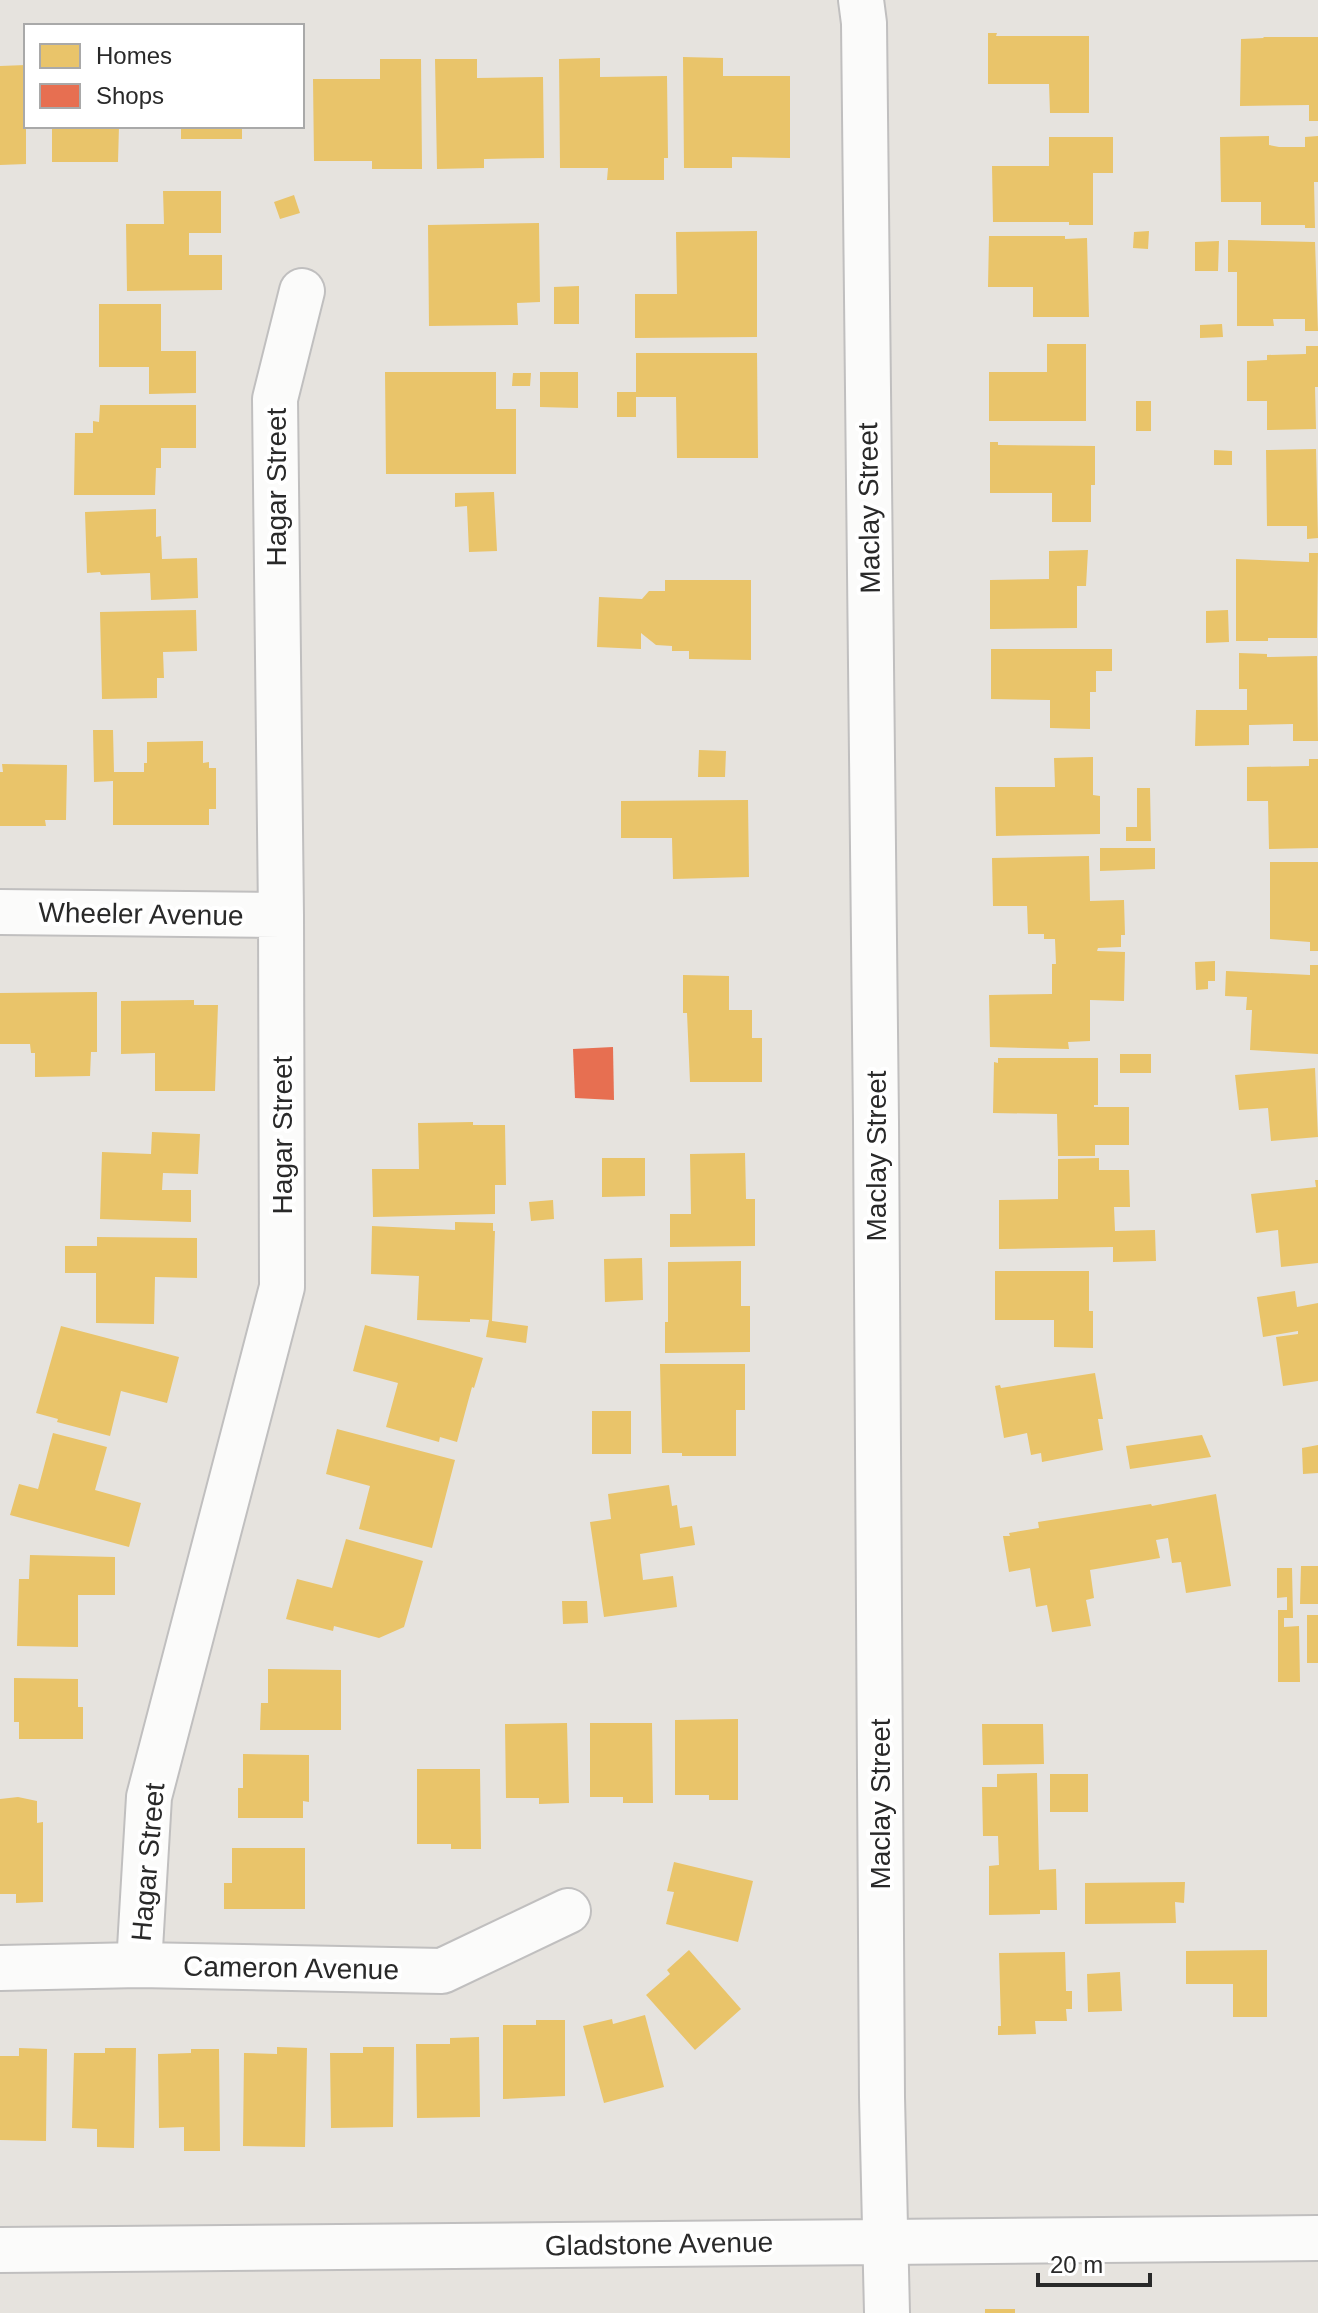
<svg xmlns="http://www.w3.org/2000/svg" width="1318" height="2313" font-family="Helvetica,sans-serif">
  <rect width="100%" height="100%" fill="#e6e3de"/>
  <path fill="#e9c46a" d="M 988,33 L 997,33 L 996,36 L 1089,36 L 1089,113 L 1050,113 L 1049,84 L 988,84 Z
    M 1263,37 L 1318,37 L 1318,121 L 1309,121 L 1309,105 L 1240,106 L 1241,39 L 1264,38 Z
    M 683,57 L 723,58 L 723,76 L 790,76 L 790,158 L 732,157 L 732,168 L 684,168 Z
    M 600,58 L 600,77 L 667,76 L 668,158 L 664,158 L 664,180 L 607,180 L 608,168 L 560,168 L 559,59 Z
    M 380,59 L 421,59 L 422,169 L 372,169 L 372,161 L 314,161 L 313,79 L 380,79 Z
    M 435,59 L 477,59 L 477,78 L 543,77 L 544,158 L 484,159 L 484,168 L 437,169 Z
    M 26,65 L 26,164 L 0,165 L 0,66 Z
    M 52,126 L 119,126 L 118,162 L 52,162 Z
    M 181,126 L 242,126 L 242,139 L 181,139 Z
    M 1269,136 L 1269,145 L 1279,147 L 1305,147 L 1305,137 L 1318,136 L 1318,182 L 1314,182 L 1315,228 L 1305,228 L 1305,225 L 1261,225 L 1261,202 L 1221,202 L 1220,137 Z
    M 1049,137 L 1113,137 L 1113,173 L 1093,173 L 1093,225 L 1069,225 L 1069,222 L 993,222 L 992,166 L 1049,166 Z
    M 163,191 L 221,191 L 221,233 L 189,233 L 189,255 L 222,255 L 222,290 L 127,291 L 126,224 L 164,224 Z
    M 294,195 L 300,213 L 280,219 L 274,202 Z
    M 539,223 L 540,302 L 517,303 L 518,325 L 429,326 L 428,225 Z
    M 757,231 L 757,337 L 635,338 L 635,294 L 677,294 L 676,232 Z
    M 1149,231 L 1148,249 L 1133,248 L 1134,232 Z
    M 989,236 L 1065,236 L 1065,239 L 1087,238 L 1089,317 L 1033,317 L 1033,287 L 988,287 Z
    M 1228,240 L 1315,242 L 1318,331 L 1305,331 L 1305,319 L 1273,319 L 1274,326 L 1237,326 L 1237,272 L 1228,272 Z
    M 1219,241 L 1218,271 L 1195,271 L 1195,242 Z
    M 579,286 L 579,324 L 554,324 L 554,287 Z
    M 99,304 L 161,304 L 161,351 L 196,351 L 196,393 L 149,394 L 149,367 L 99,367 Z
    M 1222,324 L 1223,337 L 1200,338 L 1200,325 Z
    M 1047,344 L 1086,344 L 1086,421 L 989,421 L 989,372 L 1047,372 Z
    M 1306,346 L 1318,346 L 1318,387 L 1315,387 L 1316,429 L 1267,430 L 1267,401 L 1247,401 L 1247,361 L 1267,360 L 1267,355 L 1306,354 Z
    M 636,353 L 757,353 L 758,458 L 677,458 L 676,397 L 636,397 L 636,417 L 617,417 L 617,392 L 636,392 Z
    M 385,372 L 496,372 L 496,409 L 516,409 L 516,474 L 386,474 Z
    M 540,372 L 578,372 L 578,408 L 540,407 Z
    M 513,373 L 531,373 L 530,386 L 512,386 Z
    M 1136,401 L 1151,401 L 1151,431 L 1136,431 Z
    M 100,405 L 196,405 L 196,448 L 161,448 L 161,468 L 156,468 L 155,495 L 74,495 L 75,433 L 93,433 L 93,421 L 99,422 Z
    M 990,442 L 998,442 L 998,445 L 1095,446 L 1095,485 L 1091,485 L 1091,522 L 1052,522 L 1052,493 L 990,493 Z
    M 1316,449 L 1318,538 L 1307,539 L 1307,526 L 1267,526 L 1266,450 Z
    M 1214,450 L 1232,451 L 1232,465 L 1214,465 Z
    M 494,492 L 497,551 L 469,552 L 467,506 L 455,507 L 455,493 Z
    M 156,509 L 156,537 L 161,536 L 162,559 L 197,558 L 198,598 L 151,600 L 150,573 L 101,575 L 100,572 L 87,573 L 85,512 Z
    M 1088,550 L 1086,586 L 1077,586 L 1077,628 L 990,629 L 990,580 L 1049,579 L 1049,551 Z
    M 1309,553 L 1318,553 L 1317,638 L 1268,638 L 1268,641 L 1236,641 L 1236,559 L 1309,562 Z
    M 665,580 L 751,580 L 751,660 L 689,659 L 689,651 L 672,651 L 672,646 L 656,645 L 641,633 L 641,649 L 597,647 L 599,597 L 642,599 L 649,591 L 665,591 Z
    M 196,610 L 197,651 L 163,652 L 164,678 L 157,678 L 157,698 L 102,699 L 100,612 Z
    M 1228,610 L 1229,642 L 1206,643 L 1206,611 Z
    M 991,649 L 1112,649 L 1112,671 L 1096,671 L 1096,692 L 1090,692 L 1090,729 L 1050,728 L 1050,700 L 991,699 Z
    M 1239,653 L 1267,654 L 1267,657 L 1317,656 L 1318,741 L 1293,741 L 1293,724 L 1249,725 L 1249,745 L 1195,746 L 1196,710 L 1247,710 L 1247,689 L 1239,689 Z
    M 93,730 L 113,730 L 114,772 L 144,772 L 144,763 L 147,763 L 147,742 L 203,741 L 203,763 L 209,762 L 209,768 L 216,768 L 216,809 L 209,809 L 209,825 L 113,825 L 113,781 L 94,782 Z
    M 699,750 L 726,751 L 725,777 L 698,777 Z
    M 1093,757 L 1093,795 L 1100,796 L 1100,834 L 996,836 L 995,787 L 1055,787 L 1054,758 Z
    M 1309,759 L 1318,759 L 1318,848 L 1269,849 L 1268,801 L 1247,801 L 1247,767 L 1309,766 Z
    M 2,764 L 67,765 L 66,820 L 45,820 L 46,826 L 0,826 L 0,772 L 3,772 Z
    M 1137,788 L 1150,788 L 1151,841 L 1126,841 L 1126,827 L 1137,827 Z
    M 748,800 L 749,877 L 673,879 L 672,838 L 621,838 L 621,801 Z
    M 1100,848 L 1155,848 L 1155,869 L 1100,871 Z
    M 1089,856 L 1090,901 L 1124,900 L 1125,935 L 1121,935 L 1121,947 L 1098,948 L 1097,951 L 1125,952 L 1124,1001 L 1090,1000 L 1090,1041 L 1068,1042 L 1069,1049 L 990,1047 L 989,995 L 1052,994 L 1052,964 L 1056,964 L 1055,939 L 1044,939 L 1044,934 L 1028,934 L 1027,906 L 993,906 L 992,858 Z
    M 1270,862 L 1318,862 L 1318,951 L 1310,951 L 1310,942 L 1270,939 Z
    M 1215,961 L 1215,981 L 1208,981 L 1208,989 L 1196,990 L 1195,962 Z
    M 1310,965 L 1318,965 L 1318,1054 L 1250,1050 L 1252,1010 L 1246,1010 L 1247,997 L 1225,996 L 1226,971 L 1310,975 Z
    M 683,975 L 729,976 L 729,1010 L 752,1010 L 752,1038 L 762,1038 L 762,1082 L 690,1082 L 687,1013 L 683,1013 Z
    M 97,992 L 97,1052 L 91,1052 L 90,1076 L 35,1077 L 35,1053 L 31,1053 L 30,1044 L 0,1044 L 0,993 Z
    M 194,1000 L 194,1005 L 218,1005 L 215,1091 L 155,1091 L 155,1053 L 121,1054 L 121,1001 Z
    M 1120,1054 L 1151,1054 L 1151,1073 L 1120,1073 Z
    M 998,1058 L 1098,1058 L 1098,1105 L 1094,1105 L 1094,1107 L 1129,1107 L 1129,1145 L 1095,1145 L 1095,1156 L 1058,1156 L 1057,1114 L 993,1113 L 994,1062 L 998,1063 Z
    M 1315,1068 L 1318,1137 L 1271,1141 L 1268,1108 L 1239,1110 L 1235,1075 Z
    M 473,1122 L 473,1125 L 505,1125 L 506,1185 L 495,1185 L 495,1214 L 373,1217 L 372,1169 L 419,1169 L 418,1123 Z
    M 152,1132 L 200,1134 L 198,1174 L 163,1173 L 162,1190 L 191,1190 L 191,1222 L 100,1219 L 102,1152 L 151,1154 Z
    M 745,1153 L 746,1199 L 755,1199 L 755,1246 L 670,1247 L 670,1214 L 691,1214 L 690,1154 Z
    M 602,1158 L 645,1158 L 645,1196 L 602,1197 Z
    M 1099,1158 L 1099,1170 L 1129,1170 L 1130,1207 L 1114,1207 L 1115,1231 L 1155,1230 L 1156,1261 L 1113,1262 L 1113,1247 L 999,1249 L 999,1200 L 1058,1199 L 1058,1159 Z
    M 1315,1180 L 1318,1180 L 1318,1263 L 1281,1267 L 1278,1230 L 1256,1233 L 1251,1194 L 1316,1187 Z
    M 553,1200 L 554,1219 L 531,1221 L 529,1202 Z
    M 455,1222 L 493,1223 L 493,1231 L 495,1231 L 492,1321 L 528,1326 L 526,1343 L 486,1337 L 489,1320 L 470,1319 L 470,1322 L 417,1320 L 419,1276 L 371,1274 L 372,1226 L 455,1230 Z
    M 97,1237 L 197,1238 L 197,1278 L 155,1277 L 154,1324 L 96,1323 L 96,1273 L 65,1273 L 65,1246 L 97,1246 Z
    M 642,1258 L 643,1300 L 605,1302 L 604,1259 Z
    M 741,1261 L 741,1306 L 750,1306 L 750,1352 L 665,1353 L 665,1322 L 668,1322 L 668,1262 Z
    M 995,1271 L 1089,1271 L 1089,1311 L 1093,1311 L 1093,1348 L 1054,1347 L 1054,1320 L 995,1320 Z
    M 1295,1291 L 1297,1307 L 1318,1303 L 1318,1381 L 1283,1386 L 1276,1337 L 1298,1334 L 1298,1331 L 1263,1337 L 1257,1297 Z
    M 365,1325 L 483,1358 L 474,1388 L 472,1387 L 457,1442 L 440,1437 L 439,1442 L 386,1427 L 398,1383 L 353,1371 Z
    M 61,1326 L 179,1357 L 167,1403 L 121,1391 L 110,1436 L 57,1422 L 58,1419 L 36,1413 Z
    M 660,1364 L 745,1364 L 745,1410 L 736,1410 L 736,1456 L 682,1456 L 682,1453 L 662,1453 Z
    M 1095,1373 L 1103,1419 L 1098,1419 L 1103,1450 L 1042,1462 L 1041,1453 L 1031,1455 L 1027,1433 L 1004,1438 L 995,1386 L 1000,1385 L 1001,1388 Z
    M 592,1411 L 631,1411 L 631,1454 L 592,1454 Z
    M 337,1429 L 455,1460 L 432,1548 L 359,1529 L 370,1486 L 326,1474 Z
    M 53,1433 L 107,1447 L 95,1490 L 141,1503 L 129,1547 L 10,1515 L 19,1484 L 38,1489 Z
    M 1202,1435 L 1211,1457 L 1130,1469 L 1126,1446 Z
    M 1318,1445 L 1318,1473 L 1303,1474 L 1302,1448 Z
    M 669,1485 L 672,1506 L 677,1505 L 680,1528 L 692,1526 L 695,1545 L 640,1554 L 643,1580 L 673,1576 L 677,1607 L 604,1617 L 590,1522 L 611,1519 L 608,1494 Z
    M 1216,1494 L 1231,1586 L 1186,1593 L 1181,1562 L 1172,1563 L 1168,1538 L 1156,1540 L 1160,1558 L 1090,1570 L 1094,1598 L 1086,1600 L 1091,1626 L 1052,1632 L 1047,1605 L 1036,1607 L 1030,1568 L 1009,1572 L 1003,1536 L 1010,1536 L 1009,1533 L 1039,1528 L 1038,1522 L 1151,1504 L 1152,1506 Z
    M 346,1539 L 423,1561 L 404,1627 L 379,1638 L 334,1626 L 333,1631 L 286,1619 L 297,1579 L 332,1588 Z
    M 30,1555 L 115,1557 L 115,1595 L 78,1595 L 78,1647 L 17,1646 L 19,1579 L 29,1579 Z
    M 1301,1566 L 1318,1566 L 1318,1604 L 1300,1604 Z
    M 1277,1568 L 1292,1568 L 1293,1618 L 1284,1618 L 1284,1627 L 1299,1626 L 1300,1682 L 1278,1682 L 1278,1610 L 1287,1610 L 1287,1597 L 1277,1598 Z
    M 562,1601 L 587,1601 L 588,1623 L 563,1624 Z
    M 1307,1615 L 1318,1615 L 1318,1663 L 1307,1663 Z
    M 268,1669 L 341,1670 L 341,1730 L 260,1730 L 261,1703 L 268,1703 Z
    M 14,1678 L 78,1679 L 78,1707 L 83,1707 L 83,1739 L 19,1739 L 19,1722 L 14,1722 Z
    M 738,1719 L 738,1800 L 709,1800 L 709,1795 L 675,1795 L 675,1720 Z
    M 567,1723 L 569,1803 L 539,1804 L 539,1798 L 506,1798 L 505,1724 Z
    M 590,1723 L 652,1723 L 653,1803 L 623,1803 L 623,1797 L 590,1797 Z
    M 982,1724 L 1043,1724 L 1044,1764 L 983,1765 Z
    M 243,1754 L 309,1755 L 309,1802 L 303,1801 L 303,1818 L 238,1818 L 238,1788 L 243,1788 Z
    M 417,1769 L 480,1769 L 481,1849 L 451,1849 L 451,1844 L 417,1844 Z
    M 1037,1773 L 1039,1870 L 1056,1869 L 1057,1910 L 1040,1910 L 1040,1914 L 989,1915 L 989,1866 L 999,1865 L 998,1836 L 983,1836 L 982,1787 L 997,1787 L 997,1774 Z
    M 1050,1774 L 1088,1774 L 1088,1812 L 1050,1812 Z
    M 18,1797 L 37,1801 L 37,1823 L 43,1822 L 43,1902 L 16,1903 L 16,1894 L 0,1894 L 0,1799 Z
    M 232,1848 L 305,1848 L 305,1909 L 224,1909 L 224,1883 L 232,1883 Z
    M 674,1862 L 753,1881 L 738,1942 L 666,1924 L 674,1892 L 667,1891 Z
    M 1185,1882 L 1184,1903 L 1175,1902 L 1176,1923 L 1085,1924 L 1085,1883 Z
    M 689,1950 L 741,2009 L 695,2050 L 646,1995 L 670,1974 L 667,1970 Z
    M 1267,1950 L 1267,2017 L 1233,2017 L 1233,1984 L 1186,1984 L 1186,1951 Z
    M 1065,1952 L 1066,1991 L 1072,1991 L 1072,2009 L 1066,2009 L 1067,2021 L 1035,2021 L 1036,2034 L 998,2035 L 998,2026 L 1001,2026 L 999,1953 Z
    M 1120,1972 L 1122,2011 L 1088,2012 L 1087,1974 Z
    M 645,2015 L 664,2087 L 604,2103 L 583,2026 L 612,2019 L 613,2024 Z
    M 536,2020 L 565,2020 L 565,2096 L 503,2099 L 503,2025 L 536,2025 Z
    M 479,2037 L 480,2117 L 417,2118 L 416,2044 L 450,2044 L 450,2038 Z
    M 277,2047 L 307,2048 L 305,2147 L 243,2146 L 244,2053 L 277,2054 Z
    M 363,2047 L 394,2047 L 393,2127 L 331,2128 L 330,2053 L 363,2053 Z
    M 19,2048 L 47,2049 L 46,2141 L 0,2140 L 0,2056 L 19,2056 Z
    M 105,2048 L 136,2048 L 134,2148 L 97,2147 L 97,2129 L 72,2128 L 74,2053 L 105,2053 Z
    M 191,2049 L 219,2049 L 220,2151 L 184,2151 L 184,2127 L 159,2128 L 158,2054 L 191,2053 Z
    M 985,2309 L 1015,2309 L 1015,2313 L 985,2313 Z"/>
  <path fill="#e76f51" d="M 613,1047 L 614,1100 L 575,1098 L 573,1049 Z"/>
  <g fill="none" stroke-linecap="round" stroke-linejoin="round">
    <g stroke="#c0bfbf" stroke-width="48">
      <path id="minor" d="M 0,912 L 281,915
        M 139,1965 L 149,1797 L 282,1287 L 281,915 L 275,399 L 302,291
        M 0,1968 L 139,1965 L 442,1971 L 568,1911
        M 885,2242 L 1318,2238"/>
    </g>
    <g stroke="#c0bfbf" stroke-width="48">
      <path id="tertiary" d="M 861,0 L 864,23 L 876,1122 L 882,2097 L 887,2313
        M 0,2250 L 885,2242"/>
    </g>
    <use href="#minor" stroke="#fbfbfa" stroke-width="44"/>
    <use href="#tertiary" stroke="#fbfbfa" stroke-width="44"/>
  </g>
  <g text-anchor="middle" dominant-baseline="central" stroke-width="8" stroke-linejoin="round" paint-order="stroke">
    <g font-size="28" fill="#292929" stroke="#fff">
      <text transform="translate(276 487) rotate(-90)">Hagar Street</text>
      <text transform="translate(869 508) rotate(-91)">Maclay Street</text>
      <text transform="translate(141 914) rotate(1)">Wheeler Avenue</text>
      <text transform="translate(282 1135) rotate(-90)">Hagar Street</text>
      <text transform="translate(876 1156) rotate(-90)">Maclay Street</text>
      <text transform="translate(880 1804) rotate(-90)">Maclay Street</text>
      <text transform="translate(148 1862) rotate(-85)">Hagar Street</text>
      <text transform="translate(291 1968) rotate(1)">Cameron Avenue</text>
      <text transform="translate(659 2244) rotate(-1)">Gladstone Avenue</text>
    </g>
  </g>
  <rect x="24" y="24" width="280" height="104" fill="#ffffff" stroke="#a9a9a9" stroke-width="2"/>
  <rect x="40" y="44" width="40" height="24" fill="#e9c46a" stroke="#a9a9a9" stroke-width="2"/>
  <text x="96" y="64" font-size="24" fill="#292929">Homes</text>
  <rect x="40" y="84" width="40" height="24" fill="#e76f51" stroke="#a9a9a9" stroke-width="2"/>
  <text x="96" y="104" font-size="24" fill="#292929">Shops</text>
  <path d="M1038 2273v12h112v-12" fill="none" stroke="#292929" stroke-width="4"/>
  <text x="1050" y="2273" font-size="24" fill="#292929" stroke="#ffffff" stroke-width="6" paint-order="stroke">20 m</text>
</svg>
